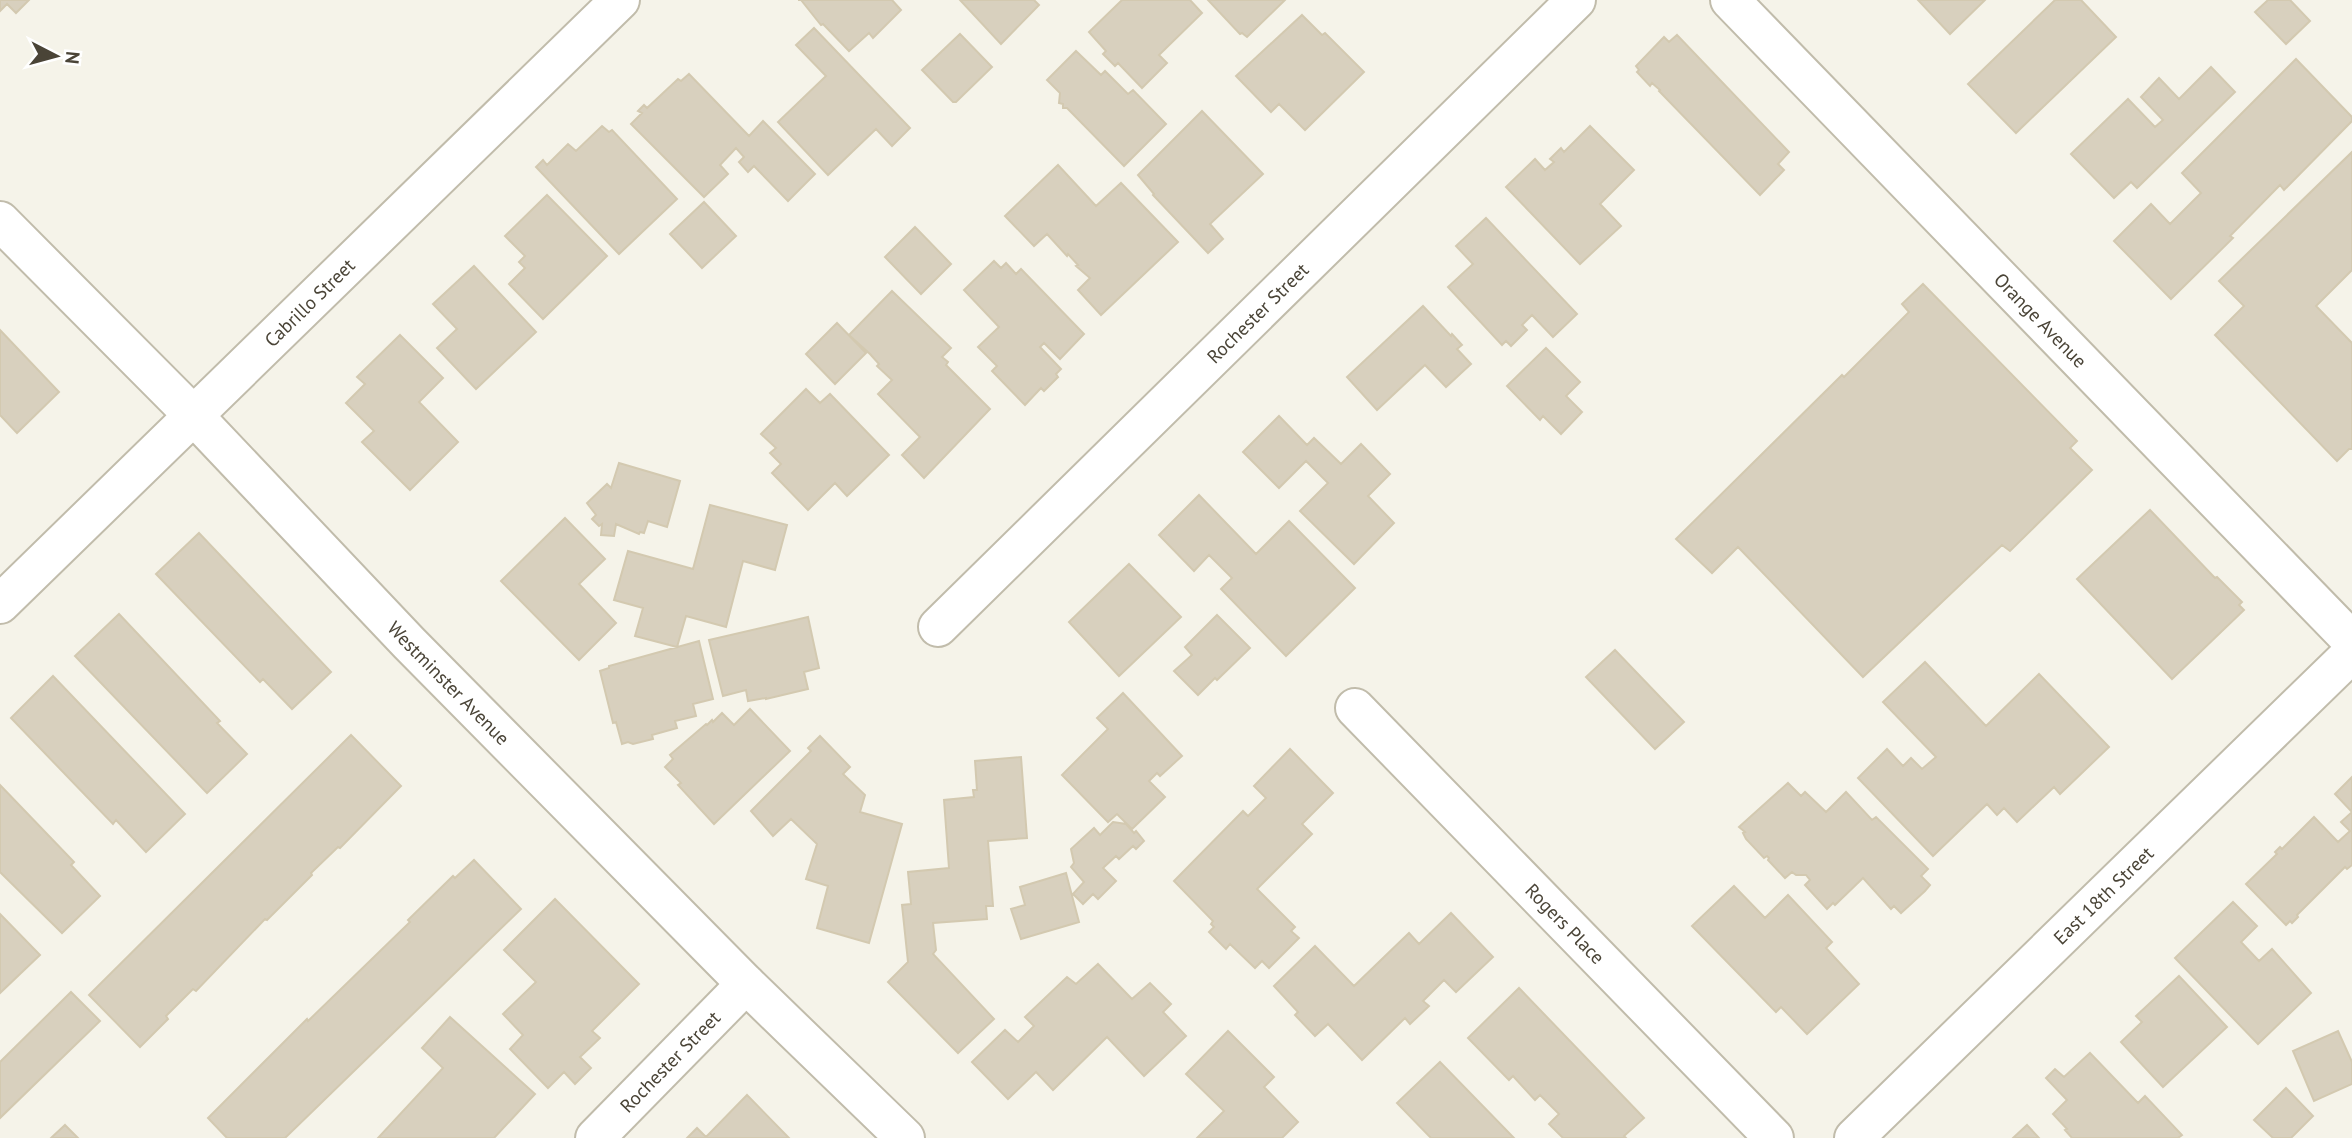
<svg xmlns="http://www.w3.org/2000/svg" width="2352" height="1138" font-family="'PT Sans',sans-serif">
  <rect width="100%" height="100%" fill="#f5f3e9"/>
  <path fill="#d8d0be" stroke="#d3c9b0" stroke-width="2" d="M 0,0 L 29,0 L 16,13 L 7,4 L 0,11 Z
    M 798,0 L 892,0 L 901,10 L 873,38 L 869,33 L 849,51 L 823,24 L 821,25 L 801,0 Z
    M 960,0 L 1034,0 L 1039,5 L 1001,44 Z
    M 1122,0 L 1190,0 L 1202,13 L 1159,55 L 1167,63 L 1142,88 L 1118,63 L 1115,66 L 1103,54 L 1106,51 L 1089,32 Z
    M 1208,0 L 1285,0 L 1247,37 L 1242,33 L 1240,34 Z
    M 1918,0 L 1985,0 L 1950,34 Z
    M 2055,0 L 2081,0 L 2116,37 L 2016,133 L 1968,84 Z
    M 2268,0 L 2290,0 L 2310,21 L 2286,44 L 2255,12 Z
    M 1302,15 L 1322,35 L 1325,33 L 1364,72 L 1305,130 L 1279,104 L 1271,112 L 1236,76 Z
    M 814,28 L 910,128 L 892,146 L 876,129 L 828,175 L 778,122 L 826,76 L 796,45 Z
    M 960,34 L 992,67 L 956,102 L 953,102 L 922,70 Z
    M 1677,35 L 1789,152 L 1778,164 L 1784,170 L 1760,195 L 1659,91 L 1660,90 L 1652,83 L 1650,86 L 1637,72 L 1639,70 L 1636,66 L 1664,37 L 1669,42 Z
    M 1076,51 L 1101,75 L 1105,71 L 1128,94 L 1133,90 L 1166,124 L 1124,166 L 1067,108 L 1063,108 L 1063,104 L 1059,103 L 1060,93 L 1047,80 Z
    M 2296,59 L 2352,117 L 2352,121 L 2284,190 L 2280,185 L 2230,236 L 2233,238 L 2171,299 L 2114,241 L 2151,204 L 2170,224 L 2201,193 L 2182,173 Z
    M 2211,67 L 2235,92 L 2137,188 L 2131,182 L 2114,198 L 2071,154 L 2128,99 L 2155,127 L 2163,120 L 2141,97 L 2159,78 L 2179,99 Z
    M 689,74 L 749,136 L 763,121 L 815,174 L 788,201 L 754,166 L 748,172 L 739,162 L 744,157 L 736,148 L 720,165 L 728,174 L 704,197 L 631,124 L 642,113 L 638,111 L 644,105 L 647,108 L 678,79 L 681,81 Z
    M 1202,111 L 1263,174 L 1210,224 L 1223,239 L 1208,253 L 1153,195 L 1154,194 L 1138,175 Z
    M 602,126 L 609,132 L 612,130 L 677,199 L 619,254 L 536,167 L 543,160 L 547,165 L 568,144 L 576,151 Z
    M 1590,126 L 1634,170 L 1600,204 L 1621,226 L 1580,264 L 1506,187 L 1535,159 L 1545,170 L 1554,162 L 1550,159 L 1561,148 L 1564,152 Z
    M 2352,152 L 2352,270 L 2316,306 L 2352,343 L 2352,449 L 2349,449 L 2337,461 L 2215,335 L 2244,306 L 2219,281 Z
    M 1058,165 L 1096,206 L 1121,183 L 1178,242 L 1101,315 L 1078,290 L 1090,278 L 1076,266 L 1078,265 L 1068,254 L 1067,256 L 1047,234 L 1034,246 L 1005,216 Z
    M 547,195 L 607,256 L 543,319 L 509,284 L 525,268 L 519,262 L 525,256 L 505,236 Z
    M 704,202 L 736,236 L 702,268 L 670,234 Z
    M 1486,218 L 1577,314 L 1553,337 L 1532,315 L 1522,325 L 1527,330 L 1511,346 L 1506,341 L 1502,345 L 1448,287 L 1473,264 L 1456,246 Z
    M 915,227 L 951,264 L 921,294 L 885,257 Z
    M 994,261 L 1001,268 L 1006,263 L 1016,274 L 1021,269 L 1084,334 L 1060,359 L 1044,343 L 1040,347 L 1061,369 L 1056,374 L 1058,377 L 1044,391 L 1041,388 L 1025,405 L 992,371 L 997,366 L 978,347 L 999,327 L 964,290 Z
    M 474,266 L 536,332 L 476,389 L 437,348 L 457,329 L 433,304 Z
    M 1923,284 L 2077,441 L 2070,448 L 2092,470 L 2010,551 L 2002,545 L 1863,677 L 1738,547 L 1712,573 L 1676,539 L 1842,375 L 1844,377 L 1909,312 L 1902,304 Z
    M 892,291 L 951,348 L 942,357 L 948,362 L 946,365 L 990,409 L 924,478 L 902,455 L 920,437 L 878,394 L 892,380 L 877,366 L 879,364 L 870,354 L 849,335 Z
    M 1423,306 L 1451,336 L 1452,334 L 1462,345 L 1457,349 L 1471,364 L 1446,387 L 1425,365 L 1377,410 L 1347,377 Z
    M 837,323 L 866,353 L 835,384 L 806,354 Z
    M 0,330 L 59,392 L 17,433 L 0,415 Z
    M 400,335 L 443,378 L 419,402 L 458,442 L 410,490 L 362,442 L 374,431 L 346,403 L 365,384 L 357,377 Z
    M 1546,348 L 1580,382 L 1566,396 L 1582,412 L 1561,434 L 1543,416 L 1540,420 L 1507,386 Z
    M 806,389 L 820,403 L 830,394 L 889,455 L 847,496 L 835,483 L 808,510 L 772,473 L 781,464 L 770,453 L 776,448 L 761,434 Z
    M 1279,416 L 1307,445 L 1314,438 L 1341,464 L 1361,444 L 1390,474 L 1368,496 L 1394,523 L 1354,564 L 1300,511 L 1328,483 L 1306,461 L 1279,488 L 1243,452 Z
    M 619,463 L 680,481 L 667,527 L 648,521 L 644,533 L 640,532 L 639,534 L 616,524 L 614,536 L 601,535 L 602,524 L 599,526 L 592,519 L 596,515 L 587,503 L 607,484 L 611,488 Z
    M 1199,495 L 1256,554 L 1289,521 L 1355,588 L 1286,656 L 1221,589 L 1232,578 L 1209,555 L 1194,571 L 1159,535 Z
    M 710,505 L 787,525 L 775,570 L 743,561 L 726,627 L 686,616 L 677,647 L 635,636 L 643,608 L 614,600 L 628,551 L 693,569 Z
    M 2150,510 L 2215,578 L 2217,577 L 2242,602 L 2239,605 L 2244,610 L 2172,679 L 2077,579 Z
    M 565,518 L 605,559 L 579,584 L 616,623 L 579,660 L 501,581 Z
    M 199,533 L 331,672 L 292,709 L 263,679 L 260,682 L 156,574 Z
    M 1129,564 L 1181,617 L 1119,676 L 1069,622 Z
    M 119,614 L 220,721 L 217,723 L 247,754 L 207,793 L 75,656 Z
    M 1217,615 L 1250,648 L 1217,680 L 1215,678 L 1198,695 L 1174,671 L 1192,655 L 1185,647 Z
    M 808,617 L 819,668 L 804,672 L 808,689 L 766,699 L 766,698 L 748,701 L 746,690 L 723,696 L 709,640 Z
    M 699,641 L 713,699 L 693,704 L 696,716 L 675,721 L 677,728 L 652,735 L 653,739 L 633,744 L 628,742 L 622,744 L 616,722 L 613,723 L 600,671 L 609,668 L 609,666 Z
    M 1615,650 L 1684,722 L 1655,749 L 1586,677 Z
    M 1925,662 L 1986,726 L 2039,674 L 2109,747 L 2060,794 L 2054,787 L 2017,822 L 2004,808 L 1997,815 L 1987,804 L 1933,856 L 1858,778 L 1887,749 L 1903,766 L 1911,758 L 1922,769 L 1936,757 L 1883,702 Z
    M 53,676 L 185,814 L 146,852 L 116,820 L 113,824 L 11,718 Z
    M 1123,693 L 1182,756 L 1160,776 L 1157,773 L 1149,781 L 1165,797 L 1132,829 L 1117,814 L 1108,822 L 1062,775 L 1108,729 L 1097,718 Z
    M 750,709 L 790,751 L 714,824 L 678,785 L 681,783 L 665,767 L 673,759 L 670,755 L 706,724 L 707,725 L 712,720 L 713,722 L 722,713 L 734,725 Z
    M 351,735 L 401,786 L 340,848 L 338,847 L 311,873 L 312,875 L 267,920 L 265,919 L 196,991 L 193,989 L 166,1016 L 168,1019 L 140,1047 L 89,995 Z
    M 820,736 L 850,767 L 843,774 L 865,795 L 860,812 L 902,824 L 869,943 L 817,928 L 828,886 L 806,879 L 817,844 L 791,819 L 773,836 L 751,811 L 811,751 L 808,748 Z
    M 1290,749 L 1333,793 L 1302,824 L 1312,834 L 1257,889 L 1295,927 L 1291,931 L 1299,938 L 1269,968 L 1262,961 L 1255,968 L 1230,944 L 1226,949 L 1209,932 L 1214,927 L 1211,924 L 1213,921 L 1174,881 L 1243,811 L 1248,816 L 1266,798 L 1254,786 Z
    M 1021,757 L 1027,838 L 988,841 L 993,906 L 986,906 L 987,919 L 933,923 L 936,950 L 933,954 L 994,1019 L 958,1053 L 888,982 L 908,962 L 902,905 L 911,904 L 908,872 L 949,868 L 944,800 L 974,797 L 973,790 L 977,790 L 975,761 Z
    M 2352,777 L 2352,812 L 2335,794 Z
    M 1788,783 L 1801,796 L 1805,792 L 1826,812 L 1846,792 L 1872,820 L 1876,817 L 1928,869 L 1921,876 L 1930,885 L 1925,891 L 1901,913 L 1894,906 L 1891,909 L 1863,878 L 1835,905 L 1833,903 L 1827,909 L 1805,885 L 1810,880 L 1806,875 L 1796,875 L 1792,872 L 1785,878 L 1768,860 L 1769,858 L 1767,856 L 1764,858 L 1746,839 L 1743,833 L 1745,832 L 1739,827 Z
    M 0,785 L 74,862 L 71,865 L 100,896 L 62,933 L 0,872 Z
    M 2352,812 L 2352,865 L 2347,869 L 2345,867 L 2297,915 L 2298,917 L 2292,923 L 2290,921 L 2286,925 L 2246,884 L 2277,854 L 2275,852 L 2280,847 L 2282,849 L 2314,817 L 2338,842 L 2350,831 L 2341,822 Z
    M 1113,822 L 1126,824 L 1134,833 L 1136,831 L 1144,841 L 1136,849 L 1133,846 L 1119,859 L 1116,856 L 1103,868 L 1116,881 L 1098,899 L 1093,894 L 1083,904 L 1073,894 L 1084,882 L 1071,867 L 1074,863 L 1071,849 L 1094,828 L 1100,835 Z
    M 474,860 L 521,909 L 285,1138 L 227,1138 L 208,1118 L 307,1019 L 308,1021 L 410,922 L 408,920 L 453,876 L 455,878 Z
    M 1066,873 L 1079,922 L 1021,939 L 1011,909 L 1025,905 L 1020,887 Z
    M 1734,886 L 1765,918 L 1788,895 L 1832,942 L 1826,948 L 1859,984 L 1807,1034 L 1781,1007 L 1776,1012 L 1692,926 Z
    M 555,899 L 639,984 L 592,1031 L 600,1038 L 580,1057 L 591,1068 L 575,1084 L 564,1072 L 548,1088 L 510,1049 L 523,1035 L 503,1014 L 536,982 L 504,950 Z
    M 2233,902 L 2257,926 L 2241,942 L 2259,961 L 2272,949 L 2311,993 L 2258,1044 L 2175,958 Z
    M 1451,913 L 1493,957 L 1456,992 L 1444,980 L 1423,1001 L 1429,1006 L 1410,1024 L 1405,1018 L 1362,1060 L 1328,1024 L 1315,1036 L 1295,1015 L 1298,1012 L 1274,986 L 1315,946 L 1354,986 L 1409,933 L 1419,944 Z
    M 0,914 L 40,955 L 0,993 Z
    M 1098,964 L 1132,999 L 1150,983 L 1171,1004 L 1163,1012 L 1186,1036 L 1144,1076 L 1107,1037 L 1053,1090 L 1036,1072 L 1008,1099 L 972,1062 L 1005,1030 L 1018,1042 L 1034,1026 L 1025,1017 L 1067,977 L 1076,984 Z
    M 2179,976 L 2227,1027 L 2163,1087 L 2121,1042 L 2142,1022 L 2136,1016 Z
    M 1519,988 L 1644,1118 L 1624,1136 L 1626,1138 L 1563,1138 L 1549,1124 L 1559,1114 L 1540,1095 L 1535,1100 L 1513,1076 L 1509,1080 L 1468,1038 Z
    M 71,992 L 100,1021 L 0,1118 L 0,1062 Z
    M 450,1017 L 535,1094 L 494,1138 L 378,1138 L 443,1068 L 422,1048 Z
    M 1228,1031 L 1274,1077 L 1264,1087 L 1298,1122 L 1282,1138 L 1197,1138 L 1224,1111 L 1186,1074 Z
    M 2338,1031 L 2352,1062 L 2352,1084 L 2314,1101 L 2293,1051 Z
    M 2090,1053 L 2138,1103 L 2145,1096 L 2182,1135 L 2178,1138 L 2072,1138 L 2065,1130 L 2067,1129 L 2053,1114 L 2067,1100 L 2046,1078 L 2055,1069 L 2064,1077 Z
    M 1440,1062 L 1514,1138 L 1431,1138 L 1397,1103 Z
    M 2286,1088 L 2313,1116 L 2291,1138 L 2273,1138 L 2254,1120 Z
    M 747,1095 L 789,1138 L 687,1138 L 697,1128 L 706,1137 Z
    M 65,1125 L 78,1138 L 51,1138 Z
    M 2027,1125 L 2039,1138 L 2013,1138 Z"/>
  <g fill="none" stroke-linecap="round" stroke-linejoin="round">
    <g stroke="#c1bcab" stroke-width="42">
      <g id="minor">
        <path id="s1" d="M 1730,0 L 2352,641"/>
        <path id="s2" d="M 0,221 L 194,416 L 409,643 L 746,984 L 905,1138"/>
        <path id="s3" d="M 0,604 L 620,0"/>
        <path id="s4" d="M 938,627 L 1576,0"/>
        <path id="s5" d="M 1355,708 L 1774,1138"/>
        <path id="s6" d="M 595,1138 L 746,984"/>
        <path id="s7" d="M 1854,1138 L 2352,653"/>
      </g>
    </g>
    <use href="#minor" stroke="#fff" stroke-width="38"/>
  </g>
  <g text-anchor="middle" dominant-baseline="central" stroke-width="5" stroke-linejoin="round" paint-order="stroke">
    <g font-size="19" fill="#4a4437" stroke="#fff">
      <text stroke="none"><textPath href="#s3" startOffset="432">Cabrillo Street</textPath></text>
      <text stroke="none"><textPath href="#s4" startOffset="448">Rochester Street</textPath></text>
      <text stroke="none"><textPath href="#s1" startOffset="446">Orange Avenue</textPath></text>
      <text stroke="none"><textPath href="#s2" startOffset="644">Westminster Avenue</textPath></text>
      <text stroke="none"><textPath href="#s7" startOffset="348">East 18th Street</textPath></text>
      <text stroke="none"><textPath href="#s5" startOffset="301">Rogers Place</textPath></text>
      <text stroke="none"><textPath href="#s6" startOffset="107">Rochester Street</textPath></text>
    </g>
  </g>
  <g transform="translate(56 56) rotate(96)" stroke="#ffffff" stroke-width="5" paint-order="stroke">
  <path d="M0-5L12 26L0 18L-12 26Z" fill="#4a4437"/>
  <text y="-10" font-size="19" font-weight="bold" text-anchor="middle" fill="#4a4437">N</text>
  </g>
</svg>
